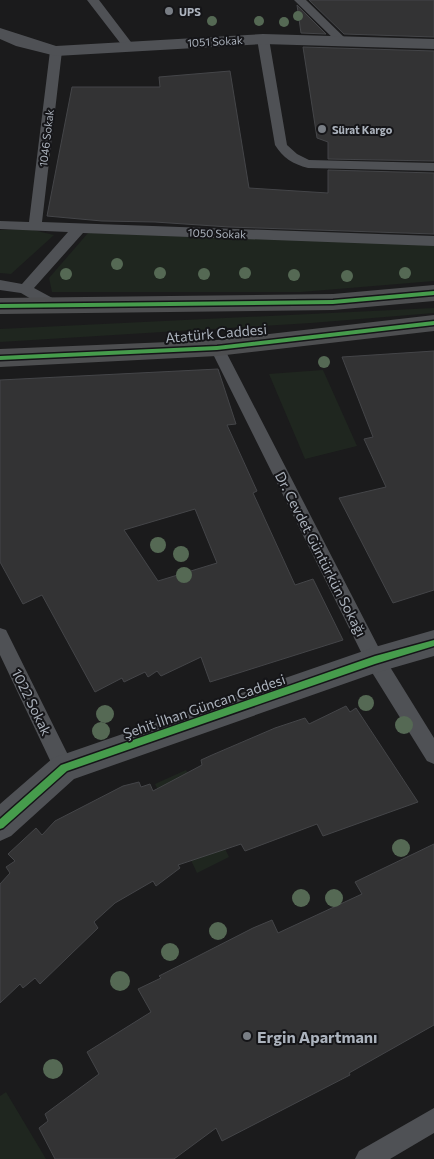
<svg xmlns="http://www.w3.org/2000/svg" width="434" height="1159" font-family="Commissioner,sans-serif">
  <rect width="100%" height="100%" fill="#1b1b1c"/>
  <path fill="#1f261f" d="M 29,229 L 54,235 L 11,274 L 0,273 L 0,230 Z
    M 88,233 L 434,243 L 434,281 L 301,292 L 52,292 L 49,278 Z
    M 434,308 L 434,313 L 311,323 L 0,342 L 0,329 Z
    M 323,370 L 357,446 L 305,459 L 269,374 Z
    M 186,770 L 229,857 L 197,873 L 155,784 Z
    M 6,1092 L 46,1159 L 0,1159 L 0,1096 Z"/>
  <path fill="#333334" stroke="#444548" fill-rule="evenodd" d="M 309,0 L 434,0 L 434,37 L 344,34 Z
    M 297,5 L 326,34 L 301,33 Z
    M 303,47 L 434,51 L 434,161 L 328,159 L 328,142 L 317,138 Z
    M 230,71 L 249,188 L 328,193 L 328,170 L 434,173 L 434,234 L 229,227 L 155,222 L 102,221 L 47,216 L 72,87 L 160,87 L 159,77 Z
    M 434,351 L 434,590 L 393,603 L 339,498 L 386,487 L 364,439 L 373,437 L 342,357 Z
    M 218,369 L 236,424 L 227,425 L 257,491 L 253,493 L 295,585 L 313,579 L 343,640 L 210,682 L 201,657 L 161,676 L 157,671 L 148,677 L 145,672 L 124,682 L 122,678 L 95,692 L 42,595 L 23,604 L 0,562 L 0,380 ZM 195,509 L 217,563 L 158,581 L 124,530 Z
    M 346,706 L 350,712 L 356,708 L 418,802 L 323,836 L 317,824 L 245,851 L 241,844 L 178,865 L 180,868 L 156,886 L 153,881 L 115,903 L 94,922 L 98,928 L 40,984 L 35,978 L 23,988 L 20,984 L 0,1003 L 0,884 L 10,873 L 6,867 L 15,861 L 8,854 L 36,828 L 42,835 L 55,821 L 123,786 L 139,782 L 141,787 L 150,784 L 153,791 L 202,765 L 201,760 L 212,755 L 275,728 L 305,718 L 309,724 Z
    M 434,844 L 434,1025 L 349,1073 L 350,1075 L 222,1141 L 216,1128 L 174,1159 L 55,1159 L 39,1128 L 48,1121 L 45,1114 L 99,1074 L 87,1052 L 151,1012 L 138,989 L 161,978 L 159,976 L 253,928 L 272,920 L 278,933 L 362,894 L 355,882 Z"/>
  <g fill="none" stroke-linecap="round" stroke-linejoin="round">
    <path fill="#4f5155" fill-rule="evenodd" d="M 87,0 L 99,0 L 134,46 L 132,48 L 124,48 Z
      M 294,0 L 306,0 L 347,40 L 349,42 L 347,44 L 339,44 Z
      M 263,36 L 269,39 L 287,145 L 297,154 L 309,160 L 434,163 L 434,171 L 308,168 C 293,164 283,158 275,145 L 257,39 Z
      M 56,48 L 62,51 L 42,222 L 434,236 L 434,246 L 83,233 L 34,288 L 58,301 L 60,305 L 58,309 L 48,309 L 21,293 L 0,290 L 0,280 L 22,284 L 68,232 L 0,229 L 0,221 L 29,222 L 50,51 Z
      M 217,343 L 222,344 L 224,348 L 382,654 L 434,738 L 434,764 L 427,761 L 368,666 L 210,348 L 212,344 Z
      M 0,628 L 6,630 L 71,761 L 74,768 L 71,775 L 64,777 L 57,775 L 0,655 Z
      M 434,1108 L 434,1133 L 390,1159 L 355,1159 L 359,1151 Z"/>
    <path fill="#4f5155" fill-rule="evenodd" d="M 0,28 L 56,46 L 263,34 L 434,39 L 434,49 L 263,44 L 56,56 L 16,46 L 0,39 Z
      M 434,630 L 434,656 L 375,673 L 74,779 L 11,836 L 0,841 L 0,804 L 53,758 L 375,647 Z"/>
    <path fill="#4d4e50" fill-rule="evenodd" d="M 434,285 L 434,301 L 333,310 L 0,314 L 0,298 L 333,294 Z
      M 434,315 L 434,331 L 217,356 L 0,367 L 0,349 L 217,340 Z"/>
    <g stroke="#151518" stroke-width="3">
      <path id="cycleway" d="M 434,291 L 434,295 L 333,304 L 0,308 L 0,304 L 333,300 Z
        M 434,321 L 434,325 L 217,350 L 0,360 L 0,356 L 217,346 Z
        M 434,640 L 434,646 L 375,664 L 67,771 L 3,828 L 0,829 L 0,819 L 61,765 L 375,656 Z"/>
    </g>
    <use href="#cycleway" fill="#469c4c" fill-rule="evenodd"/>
  </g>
  <g fill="#556954">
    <circle cx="298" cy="16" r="5"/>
    <circle cx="212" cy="21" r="5"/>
    <circle cx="259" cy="21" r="5"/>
    <circle cx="284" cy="22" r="5"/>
    <circle cx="117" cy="264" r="6"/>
    <circle cx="160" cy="273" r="6"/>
    <circle cx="245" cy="273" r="6"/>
    <circle cx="405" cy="273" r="6"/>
    <circle cx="66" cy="274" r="6"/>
    <circle cx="204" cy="274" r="6"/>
    <circle cx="294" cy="275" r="6"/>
    <circle cx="347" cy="276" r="6"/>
    <circle cx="324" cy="362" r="6"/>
    <circle cx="158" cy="545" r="8"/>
    <circle cx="181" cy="554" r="8"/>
    <circle cx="184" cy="575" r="8"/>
    <circle cx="366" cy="703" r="8"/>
    <circle cx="105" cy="714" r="9"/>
    <circle cx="404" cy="725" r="9"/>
    <circle cx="101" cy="731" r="9"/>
    <circle cx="401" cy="848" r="9"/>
    <circle cx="301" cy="898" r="9"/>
    <circle cx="334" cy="898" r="9"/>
    <circle cx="218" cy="931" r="9"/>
    <circle cx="170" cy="952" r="9"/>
    <circle cx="120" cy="981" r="10"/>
    <circle cx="53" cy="1069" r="10"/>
  </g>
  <g fill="#797e85" stroke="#151518" stroke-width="2">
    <circle cx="169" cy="11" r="5"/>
    <circle cx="322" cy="129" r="5"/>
    <circle cx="247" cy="1036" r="5"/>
  </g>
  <g text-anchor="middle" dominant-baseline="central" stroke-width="4" stroke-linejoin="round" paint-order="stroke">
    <g font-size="11" font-weight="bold" fill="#acb3bd" stroke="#151518" text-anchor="start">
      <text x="179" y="11">UPS</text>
      <text x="332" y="129">Sürat Kargo</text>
    </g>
    <g font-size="11" fill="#acb3bd" stroke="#151518">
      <text transform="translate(215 41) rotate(-3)">1051 Sokak</text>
      <text transform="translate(46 138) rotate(-83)">1046 Sokak</text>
      <text transform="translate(217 233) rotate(2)">1050 Sokak</text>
    </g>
    <g font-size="14" fill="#acb3bd" stroke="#151518">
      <text transform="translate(216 333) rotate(-5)">Atatürk Caddesi</text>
      <text transform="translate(321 554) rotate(63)">Dr. Cevdet Güntürkün Sokağı</text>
      <text transform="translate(32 702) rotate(64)">1022 Sokak</text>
      <text transform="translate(204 706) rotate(-19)">Şehit İlhan Güncan Caddesi</text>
    </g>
    <g font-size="16" font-weight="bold" fill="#acb3bd" stroke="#151518" text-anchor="start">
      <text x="257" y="1036">Ergin Apartmanı</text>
    </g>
  </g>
</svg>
